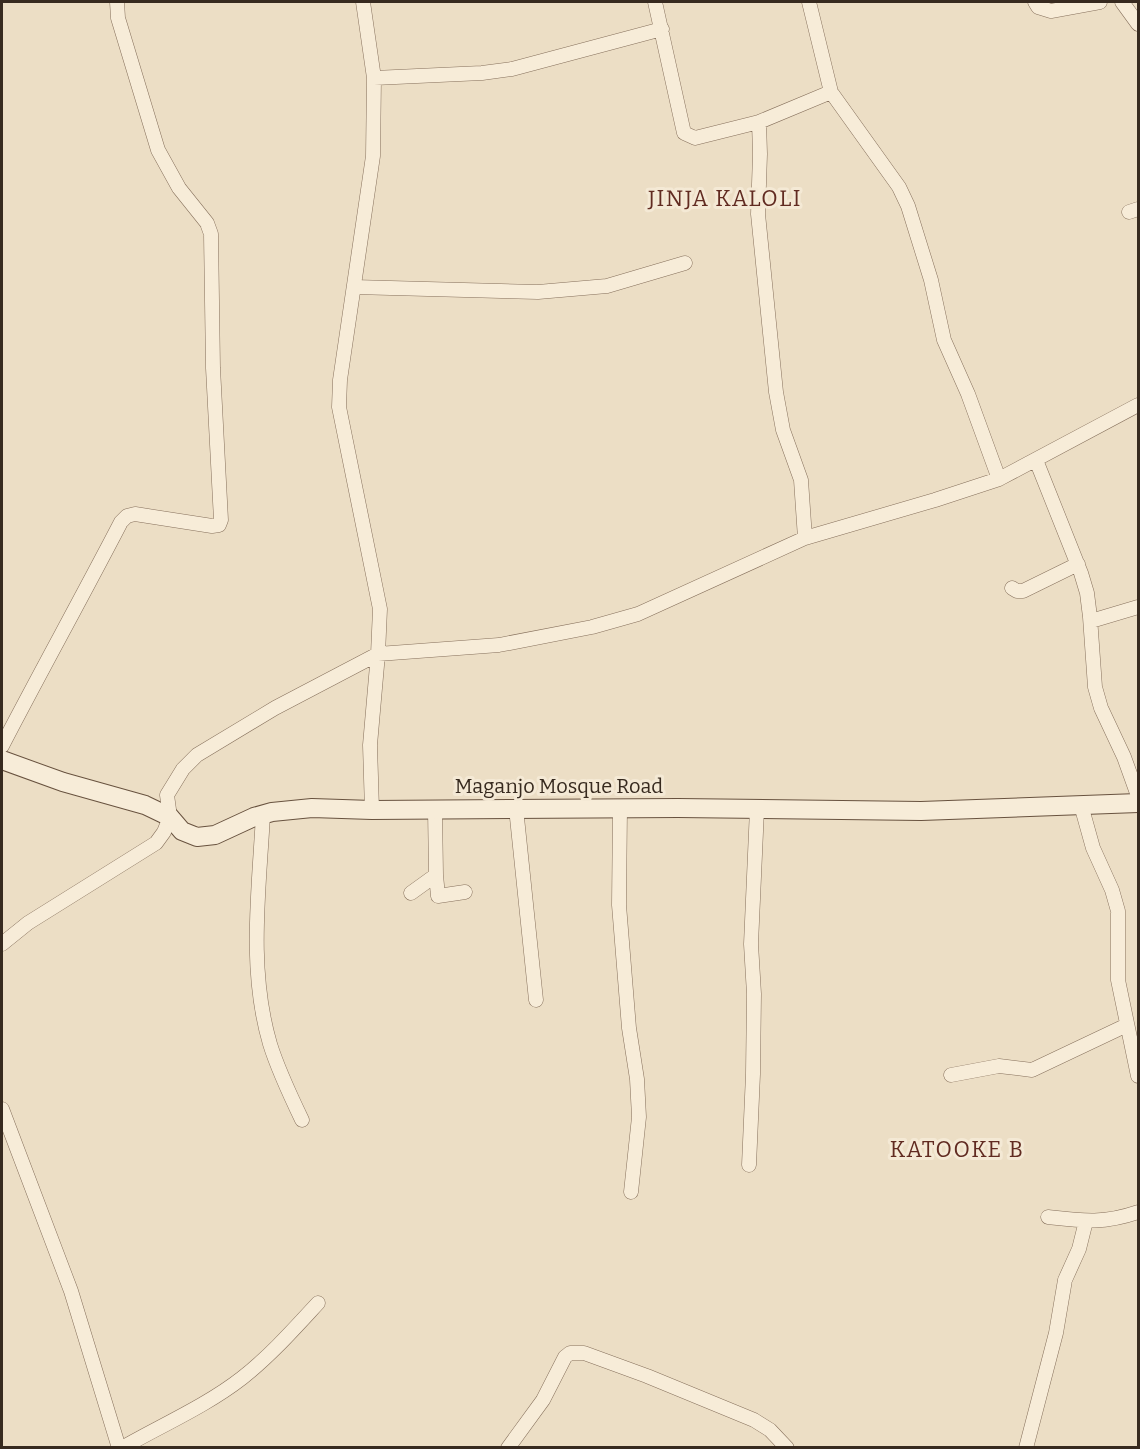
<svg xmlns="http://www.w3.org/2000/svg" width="1140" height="1449" font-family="Bitter,serif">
  <rect width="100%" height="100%" fill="#ecdec5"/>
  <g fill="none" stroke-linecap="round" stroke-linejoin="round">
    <g stroke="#86705c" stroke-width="15">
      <path id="street" d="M 363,2 L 374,78 L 373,156 L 340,380 L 339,407 L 380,609 L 378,654 L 370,745 L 372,810
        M 655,2 L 684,133 L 695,138 L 759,122
        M 1035,2 L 1038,7 L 1051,11 L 1100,2
        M 1122,2 L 1138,24
        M 374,78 L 482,73 L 512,69 L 662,29
        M 831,92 L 899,187 L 908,206 L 931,280 L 944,340 L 968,394 L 999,479
        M 1129,212 L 1138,209
        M 354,287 L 538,292 L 607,286 L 685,263
        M 1036,460 L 1081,573 L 1087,593 L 1090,617 L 1095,687 L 1101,708 L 1124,757 L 1138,796
        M 805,538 L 801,480 L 783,430 L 776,392 L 758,214 L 760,154 L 759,122 L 831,92 L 809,2
        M 1012,588 L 1017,591 L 1023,591 L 1078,564
        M 1091,621 L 1138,607
        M 2,746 C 41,671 82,597 121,522 L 127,516 L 135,514 L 212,526 L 219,525 L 221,520 L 213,368 L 211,234 L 207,223 L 179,188 L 158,150 L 118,18 L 117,2
        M 1081,805 L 1093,848 L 1112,890 L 1118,911 L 1118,980 L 1138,1076
        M 516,808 L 536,1000
        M 620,808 L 619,905 L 629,1028 L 637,1079 L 639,1117 L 631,1192
        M 435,809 L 436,875 L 438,896 L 465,892
        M 263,815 C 259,891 248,969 270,1044 C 278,1070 290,1095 302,1120
        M 411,893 L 436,875
        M 2,944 L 28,923 L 156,843 L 164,832 L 170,817 L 167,795 L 183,769 L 197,755 L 275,708 L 378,654 L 499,645 L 592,627 L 638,614 L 805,538 L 935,500 L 999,479 L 1138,405
        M 951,1075 L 999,1066 L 1032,1070 L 1127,1025
        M 2,1109 L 71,1291 L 119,1448
        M 749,1165 L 753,1074 L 754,994 L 751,944 L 757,809
        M 1048,1217 C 1083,1221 1103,1224 1138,1212
        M 122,1448 C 162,1425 206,1406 242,1378 C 270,1356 294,1329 318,1303
        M 508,1448 L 543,1400 L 565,1357 L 570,1353 L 584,1353 L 647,1376 L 754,1420 L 770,1430 L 787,1448
        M 1026,1448 L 1056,1333 L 1065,1280 L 1079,1249 L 1086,1221"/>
    </g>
    <g stroke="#68523f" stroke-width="20">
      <path id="secondary" d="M 2,760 L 63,782 L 145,805 L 170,817 L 182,831 L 197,837 L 215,835 L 254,817 L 272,812 L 312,808 L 372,810 L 678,808 L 921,811 L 1138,803"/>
    </g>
    <use href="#street" stroke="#f7ecd8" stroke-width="14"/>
    <use href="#secondary" stroke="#f7ecd8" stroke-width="18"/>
  </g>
  <g text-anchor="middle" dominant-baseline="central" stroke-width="6" stroke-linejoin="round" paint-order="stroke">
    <g font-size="20" fill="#372a1f" stroke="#f4e9d5">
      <text x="559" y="786">Maganjo Mosque Road</text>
    </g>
    <g font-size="22" letter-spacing="1.5" fill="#612b21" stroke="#f4e9d5">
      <text x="725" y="198">JINJA KALOLI</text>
      <text x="957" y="1149">KATOOKE B</text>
    </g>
  </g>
  <rect width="1140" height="1449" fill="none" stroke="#372a1f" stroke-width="6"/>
</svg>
